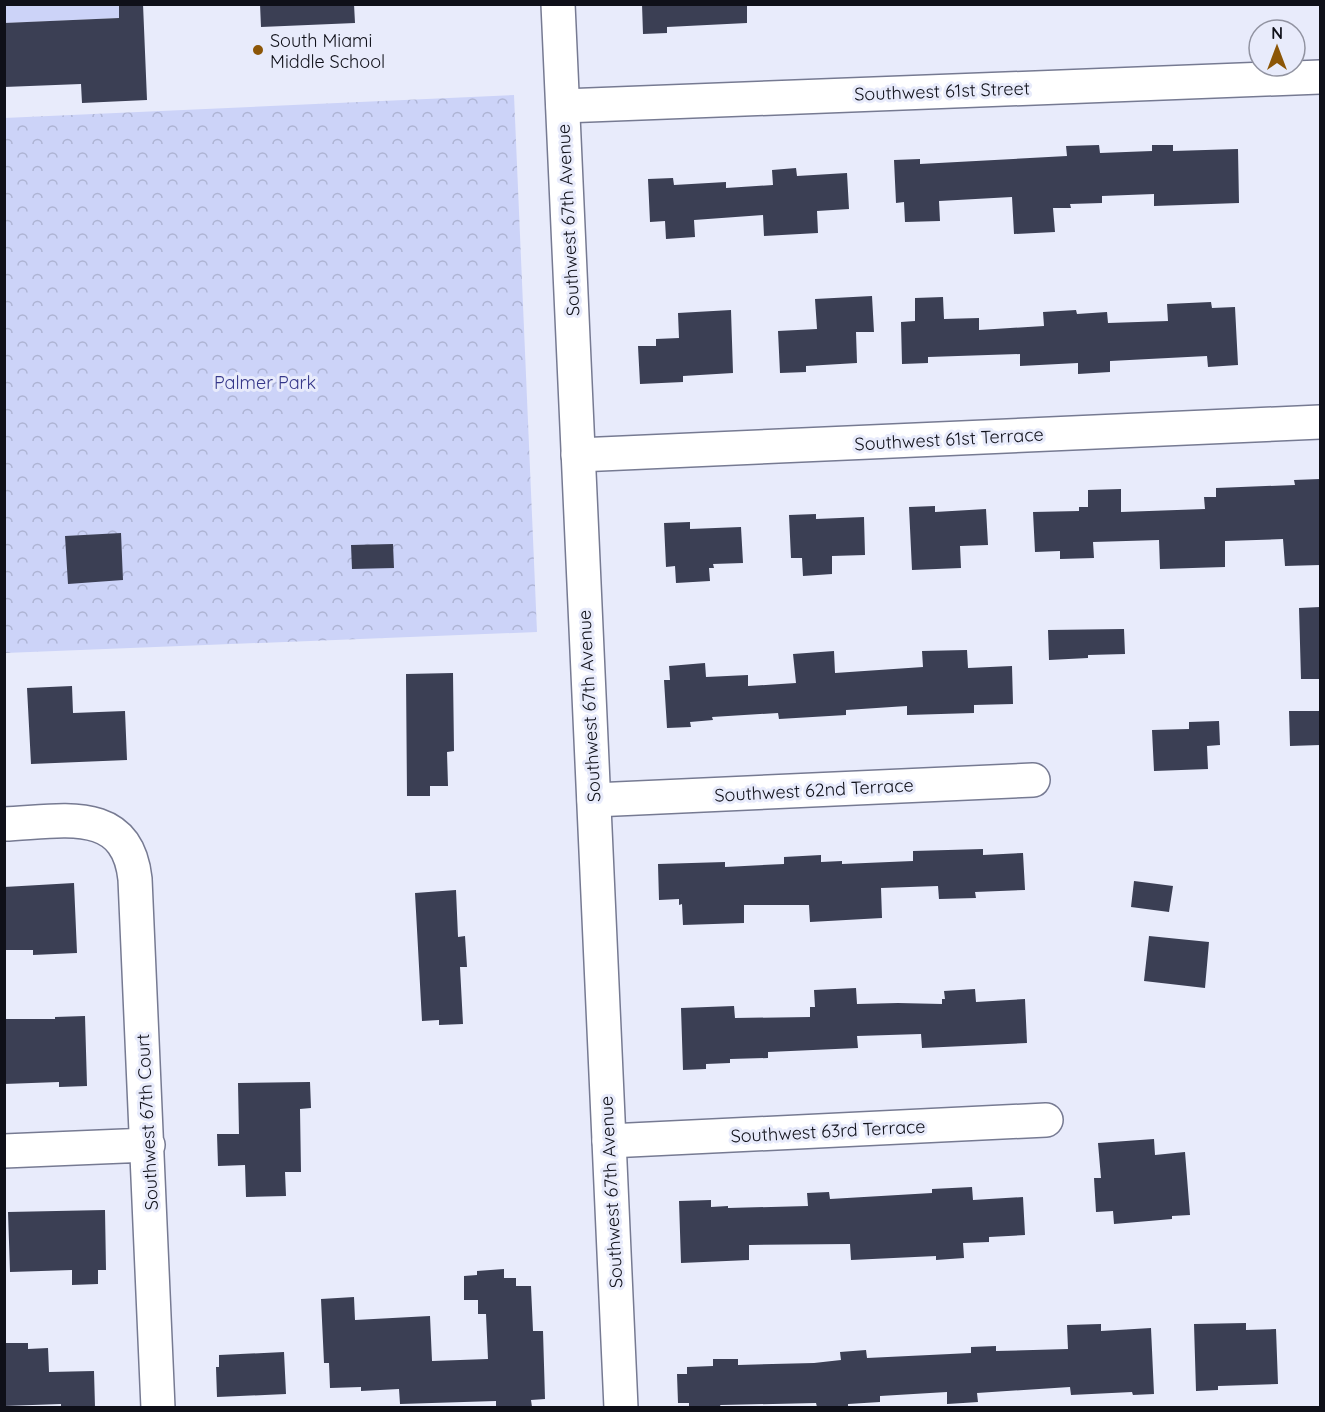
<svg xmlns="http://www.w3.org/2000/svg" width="1325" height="1412" font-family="Quicksand,sans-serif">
  <defs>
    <pattern id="forest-crowns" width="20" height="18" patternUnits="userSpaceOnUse" patternTransform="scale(1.5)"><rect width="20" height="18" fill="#ccd3f8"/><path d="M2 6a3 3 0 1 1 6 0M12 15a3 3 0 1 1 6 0" fill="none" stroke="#aeb4d4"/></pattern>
  </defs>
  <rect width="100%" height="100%" fill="#e8ebfb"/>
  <path fill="#ccd3f8" d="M 5,5 L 119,5 L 119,18 L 5,23 Z"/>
  <path fill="url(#forest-crowns)" d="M 514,95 L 537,632 L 5,653 L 4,118 Z"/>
  <path fill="#3b3f54" d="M 119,4 L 143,4 L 147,100 L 82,103 L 81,84 L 4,87 L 4,23 L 119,18 Z
    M 260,4 L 354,4 L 355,23 L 261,27 Z
    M 642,4 L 747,4 L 747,23 L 667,27 L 667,33 L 643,34 Z
    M 1099,145 L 1100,153 L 1152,151 L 1152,145 L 1173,145 L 1173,151 L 1238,149 L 1239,203 L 1154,206 L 1154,194 L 1102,196 L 1102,203 L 1070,204 L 1071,208 L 1053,208 L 1055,232 L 1014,234 L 1012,197 L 939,201 L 940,221 L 905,222 L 904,202 L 896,203 L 894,160 L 920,159 L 920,164 L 1067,156 L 1066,146 Z
    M 796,168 L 797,176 L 847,173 L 849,209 L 817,211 L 818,233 L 764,236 L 763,215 L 694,220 L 695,237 L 666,239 L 665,221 L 650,222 L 648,179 L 673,178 L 674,185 L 726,182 L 726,188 L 773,185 L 772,170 Z
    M 872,296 L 874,332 L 856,332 L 857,363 L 806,366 L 806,372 L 780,373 L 778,331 L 817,329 L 815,299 Z
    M 943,297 L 944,319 L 979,318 L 979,330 L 1044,326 L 1043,312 L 1076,310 L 1077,314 L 1107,312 L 1108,323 L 1168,321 L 1167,304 L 1211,302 L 1212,308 L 1235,307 L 1238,365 L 1208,367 L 1207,356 L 1110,361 L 1110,372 L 1078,374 L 1078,363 L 1020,366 L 1020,354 L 928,357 L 928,363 L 902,364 L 901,322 L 915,321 L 915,298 Z
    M 731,310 L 733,373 L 683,376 L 683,382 L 640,384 L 638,346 L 656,346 L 656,339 L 679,338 L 678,313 Z
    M 1320,479 L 1320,565 L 1285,566 L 1283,539 L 1225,541 L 1225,567 L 1160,569 L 1159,540 L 1093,542 L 1094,558 L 1060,559 L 1060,551 L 1035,552 L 1033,512 L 1079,511 L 1079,507 L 1088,507 L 1088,490 L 1121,489 L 1121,512 L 1205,509 L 1204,497 L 1216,497 L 1216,488 L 1295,485 L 1294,480 Z
    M 935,506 L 935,512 L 986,509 L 988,545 L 960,546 L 961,568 L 912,570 L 909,507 Z
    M 816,514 L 816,519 L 864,517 L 865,555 L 832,556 L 832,574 L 803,576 L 802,558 L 791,558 L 789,515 Z
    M 690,522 L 690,529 L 741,527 L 743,563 L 713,564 L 714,568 L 709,568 L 710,581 L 676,583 L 675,566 L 666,567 L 664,523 Z
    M 121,533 L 123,580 L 68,584 L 65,536 Z
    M 393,544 L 394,568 L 352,569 L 351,545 Z
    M 1320,607 L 1320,679 L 1301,679 L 1299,608 Z
    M 1124,629 L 1125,654 L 1088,655 L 1088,658 L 1049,660 L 1048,630 Z
    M 967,650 L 968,668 L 1012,666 L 1013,704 L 974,705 L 974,713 L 907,715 L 907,706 L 846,710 L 846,715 L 779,719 L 778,713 L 712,717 L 713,720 L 690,722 L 691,727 L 667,728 L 664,680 L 670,680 L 669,666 L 705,663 L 706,677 L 748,675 L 748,686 L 796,683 L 793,654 L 834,651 L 835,673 L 923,667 L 922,651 Z
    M 453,673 L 454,751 L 447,752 L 448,786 L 430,786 L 430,796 L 407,796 L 406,674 Z
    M 72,686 L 73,713 L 125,711 L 127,760 L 31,764 L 27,688 Z
    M 1289,711 L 1320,711 L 1320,745 L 1290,746 Z
    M 1219,721 L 1220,745 L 1207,746 L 1208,769 L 1154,771 L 1152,730 L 1189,729 L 1189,722 Z
    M 983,849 L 983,855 L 1023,853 L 1025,890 L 975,892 L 976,898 L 939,899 L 938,886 L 881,888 L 882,918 L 810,922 L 809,905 L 744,905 L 744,923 L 683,925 L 682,904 L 679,905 L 679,899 L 659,900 L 658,864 L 725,862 L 725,867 L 784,864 L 784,857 L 821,855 L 821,862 L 842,861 L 842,864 L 913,861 L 913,851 Z
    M 1134,881 L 1173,886 L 1169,912 L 1131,907 Z
    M 74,883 L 77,953 L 33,955 L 33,950 L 4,950 L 4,887 Z
    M 456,890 L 458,937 L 465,936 L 467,967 L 460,967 L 463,1024 L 439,1025 L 439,1020 L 422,1021 L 415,893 Z
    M 1149,936 L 1209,942 L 1205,988 L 1144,981 Z
    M 856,988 L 857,1004 L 898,1003 L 942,1004 L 942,999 L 945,999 L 944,991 L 975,989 L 976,1002 L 1025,999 L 1027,1043 L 922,1048 L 921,1034 L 857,1036 L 858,1048 L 768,1052 L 768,1058 L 730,1059 L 730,1063 L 706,1064 L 706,1069 L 683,1070 L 681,1008 L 734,1006 L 735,1018 L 810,1017 L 810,1007 L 815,1007 L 814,990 Z
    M 85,1016 L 87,1086 L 59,1087 L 59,1082 L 4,1084 L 4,1019 L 55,1019 L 55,1017 Z
    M 310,1082 L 311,1108 L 300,1109 L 301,1172 L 285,1172 L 286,1196 L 246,1197 L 245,1165 L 218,1166 L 217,1134 L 239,1134 L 238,1083 Z
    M 1154,1139 L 1155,1155 L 1185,1152 L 1190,1215 L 1172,1216 L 1172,1219 L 1114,1224 L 1113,1211 L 1096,1212 L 1094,1178 L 1101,1178 L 1098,1143 Z
    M 972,1187 L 973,1200 L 1023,1197 L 1025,1235 L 989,1237 L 989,1242 L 963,1243 L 964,1258 L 936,1260 L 936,1256 L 851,1260 L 850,1244 L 749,1245 L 749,1260 L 681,1263 L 679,1201 L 711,1200 L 711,1207 L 728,1206 L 728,1208 L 808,1206 L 807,1193 L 829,1192 L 830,1199 L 932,1193 L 932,1189 Z
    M 105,1210 L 106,1270 L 98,1270 L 98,1284 L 72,1285 L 72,1270 L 10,1272 L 8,1212 Z
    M 504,1269 L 504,1278 L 516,1278 L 516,1286 L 531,1286 L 533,1331 L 543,1331 L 545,1399 L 531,1400 L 532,1407 L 496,1407 L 496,1401 L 400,1404 L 399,1389 L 361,1391 L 361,1387 L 330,1388 L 329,1363 L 324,1363 L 321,1299 L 354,1297 L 355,1320 L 430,1316 L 432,1361 L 488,1359 L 486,1314 L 478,1314 L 478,1300 L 464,1300 L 464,1276 L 477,1275 L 477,1271 Z
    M 1246,1323 L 1246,1330 L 1276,1329 L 1278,1384 L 1218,1386 L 1218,1390 L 1196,1391 L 1194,1324 Z
    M 1101,1324 L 1101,1331 L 1151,1328 L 1154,1394 L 1133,1395 L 1132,1392 L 1071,1395 L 1070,1387 L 977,1393 L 978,1402 L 963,1403 L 947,1404 L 947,1392 L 880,1396 L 880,1402 L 848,1404 L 848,1407 L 817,1407 L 816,1403 L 720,1405 L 721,1407 L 689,1407 L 689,1403 L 678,1403 L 677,1374 L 687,1374 L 687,1367 L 713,1366 L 713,1359 L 738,1359 L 738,1365 L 814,1363 L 841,1360 L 840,1352 L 866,1350 L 867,1358 L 971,1353 L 971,1347 L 996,1346 L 996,1351 L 1068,1349 L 1067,1325 Z
    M 4,1343 L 28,1343 L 28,1349 L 48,1348 L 49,1372 L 94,1371 L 95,1407 L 61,1407 L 61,1404 L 4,1406 Z
    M 284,1352 L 286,1394 L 217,1397 L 216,1367 L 219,1367 L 219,1355 Z"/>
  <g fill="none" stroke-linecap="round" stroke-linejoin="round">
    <g stroke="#767a92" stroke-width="36">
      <path id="minor" d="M 563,106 L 1320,77
        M 578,455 L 1320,422
        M 594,800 L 1033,780
        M 4,824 C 60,822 127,804 135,879 L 158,1408
        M 609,1141 L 1046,1120
        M 4,1151 L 148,1145"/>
    </g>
    <g stroke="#767a92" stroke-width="36">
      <path id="major" d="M 558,4 L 621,1408"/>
    </g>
    <use href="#minor" stroke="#fff" stroke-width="33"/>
    <use href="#major" stroke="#fff" stroke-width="33"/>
  </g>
  <circle fill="#8c5607" stroke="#e8ebfb" stroke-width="2" cx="258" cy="50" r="6"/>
  <g text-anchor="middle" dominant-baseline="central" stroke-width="6" stroke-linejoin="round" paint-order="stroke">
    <g font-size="18" fill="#0f1019" stroke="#e8ebfb" text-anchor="start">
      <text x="270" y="40">South Miami<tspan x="270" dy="21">Middle School</tspan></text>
    </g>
    <g font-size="18" fill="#0f1019" stroke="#e8ebfb">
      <text transform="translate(942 91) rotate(-2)">Southwest 61st Street</text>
      <text transform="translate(568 220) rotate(-93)">Southwest 67th Avenue</text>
      <text transform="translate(949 439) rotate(-3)">Southwest 61st Terrace</text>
      <text transform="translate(589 706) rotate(-93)">Southwest 67th Avenue</text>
      <text transform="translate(814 790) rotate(-3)">Southwest 62nd Terrace</text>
      <text transform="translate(147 1122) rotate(-93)">Southwest 67th Court</text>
      <text transform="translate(828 1131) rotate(-3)">Southwest 63rd Terrace</text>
      <text transform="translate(611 1192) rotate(-93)">Southwest 67th Avenue</text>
    </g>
    <g font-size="18" fill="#353789" stroke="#e8ebfb">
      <text x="265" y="382">Palmer Park</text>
    </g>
  </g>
  <rect width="1325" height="1412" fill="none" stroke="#0f1019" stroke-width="12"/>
  <g transform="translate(1277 48)"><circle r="28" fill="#e8ebfb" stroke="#9193a1" stroke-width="1.5"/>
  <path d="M0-4.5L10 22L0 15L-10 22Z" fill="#8c5607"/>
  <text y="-9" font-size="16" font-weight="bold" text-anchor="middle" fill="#0f1019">N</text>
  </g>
</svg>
